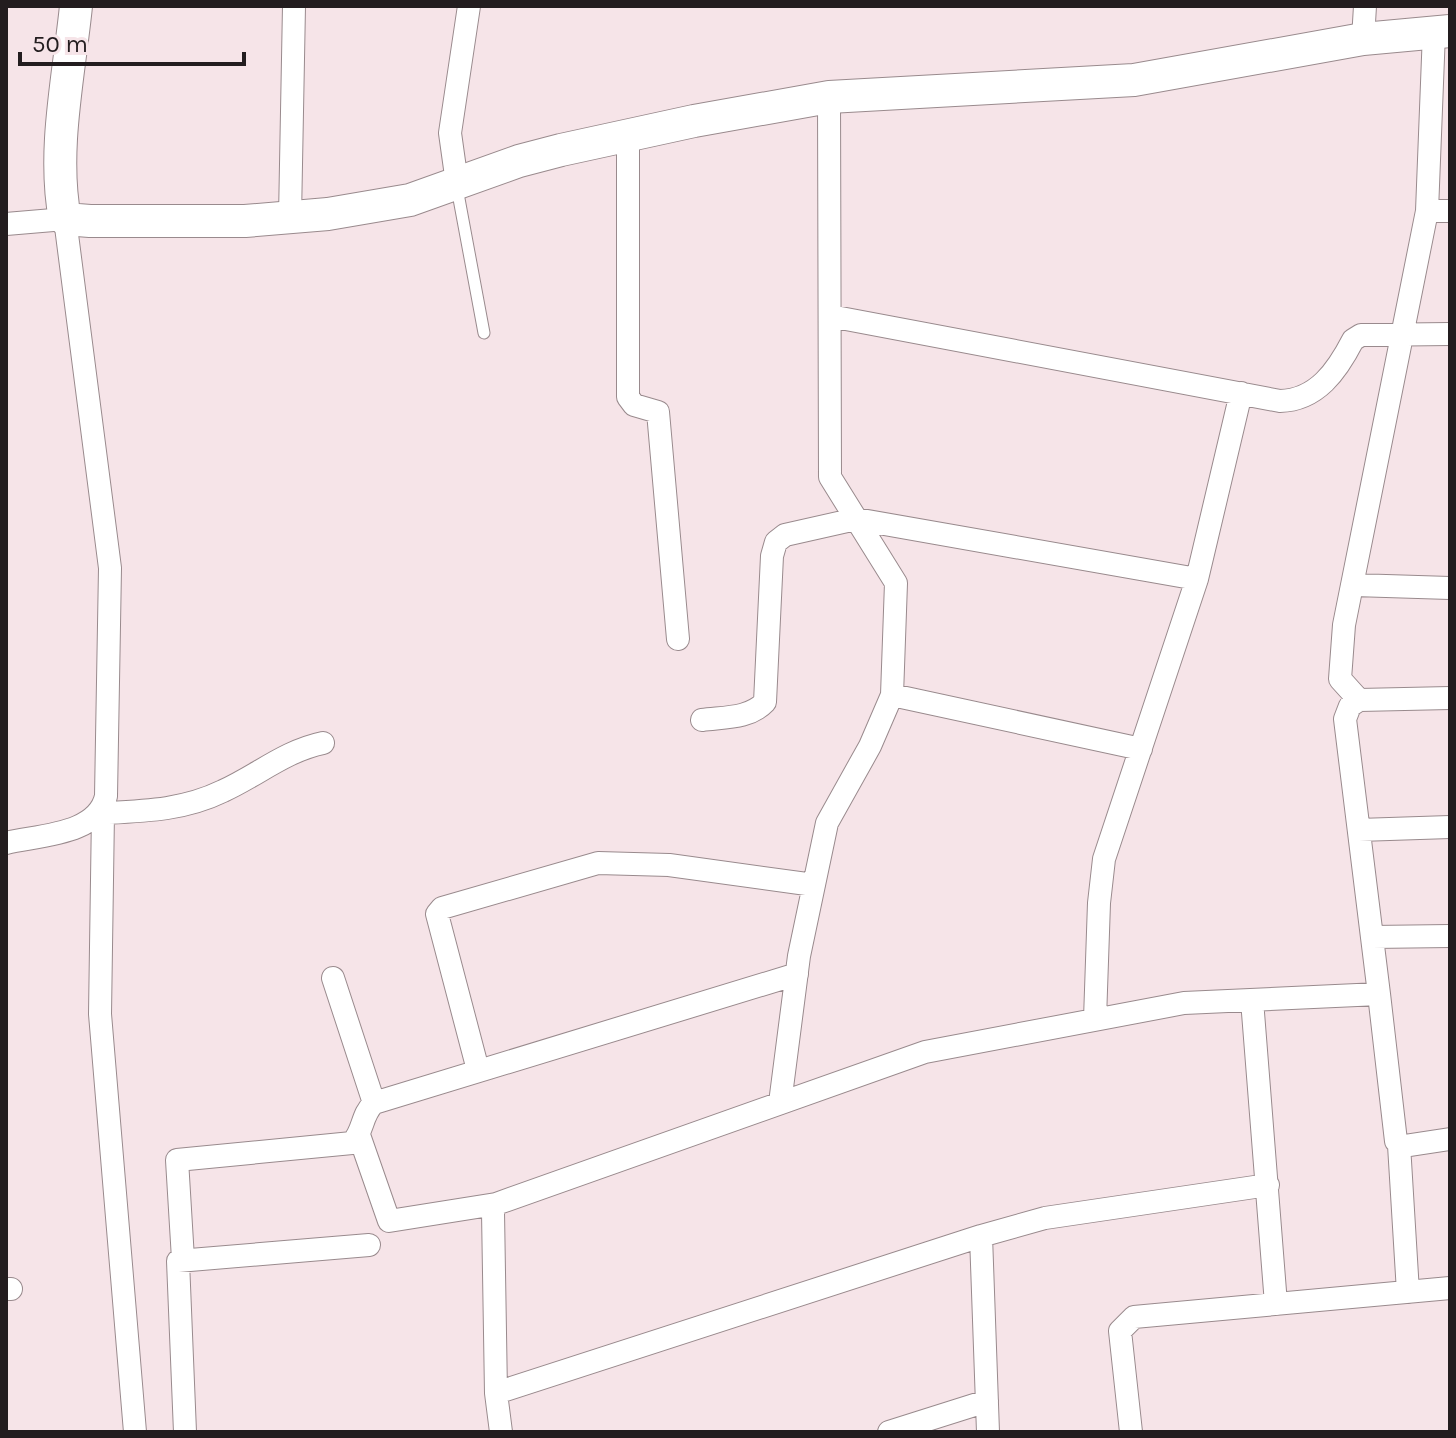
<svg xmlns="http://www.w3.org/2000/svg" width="1456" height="1438" font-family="Karla,sans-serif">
  <rect width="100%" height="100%" fill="#f6e4e8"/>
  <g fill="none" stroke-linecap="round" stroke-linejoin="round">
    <g stroke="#998a8d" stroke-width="13">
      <path id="lane" d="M 457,188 L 484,333"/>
    </g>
    <g stroke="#998a8d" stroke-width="24">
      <path id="street" d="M 1363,39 L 1365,6
        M 628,135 L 628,397 L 634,405 L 658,412 L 678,639
        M 457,183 L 450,133 L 469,6
        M 1427,211 L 1450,211
        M 290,217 L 294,6
        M 6,224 L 65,219 L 110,568 L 106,796 C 98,835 39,835 6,843
        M 830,316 L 1280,401 C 1317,400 1337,371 1353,340 L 1361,335 L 1450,334
        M 1354,585 L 1450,588
        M 892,695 L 1141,749
        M 1359,700 L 1340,679 L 1344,625 L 1427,211 L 1434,32
        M 702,720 C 724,717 749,719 765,702 L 772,556 L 776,542 L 785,535 L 856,519 L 1197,579
        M 1359,830 L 1450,827
        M 1372,937 L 1450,936
        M 333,978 L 374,1103
        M 1379,994 L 1396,1141 L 1404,1146 L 1450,1139
        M 1252,1000 L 1276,1304
        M 1095,1019 L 1099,903 L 1104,859 L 1197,579 L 1241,393
        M 478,1070 L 437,914 L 442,908 L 598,863 L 669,865 L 814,885
        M 780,1103 L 799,956 L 827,823 L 870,746 L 892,695 L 896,583 L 830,477 L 829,97
        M 359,1135 L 389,1221 L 496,1204
        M 1399,1145 L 1408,1292
        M 183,1259 L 177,1160 L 352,1143 C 364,1131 361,1115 374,1103 L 797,974
        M 6,1289 L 11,1289
        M 496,1393 L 981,1236
        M 135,1432 L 100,1014 L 103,813 C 146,811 184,810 223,791 C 258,775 285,751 323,743
        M 185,1432 L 178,1261 L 369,1245
        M 501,1432 L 496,1393 L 493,1212 L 496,1204 L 925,1052 L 1184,1003 L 1379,994 L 1345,719 L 1350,706 L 1359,700 L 1450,698
        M 889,1432 L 987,1401
        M 988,1432 L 981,1236 L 1045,1218 L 1268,1185
        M 1131,1432 L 1120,1331 L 1134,1317 L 1450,1288"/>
    </g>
    <g stroke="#998a8d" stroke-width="34">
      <path id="secondary" d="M 76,6 C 69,75 52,151 65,219 L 90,221 L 245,221 L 328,214 L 410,200 L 519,161 L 561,150 L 694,121 L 829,97 L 1134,80 L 1363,39 L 1450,31"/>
    </g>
    <use href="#lane" stroke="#fff" stroke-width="11"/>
    <use href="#street" stroke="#fff" stroke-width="22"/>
    <use href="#secondary" stroke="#fff" stroke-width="32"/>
  </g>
  <rect width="1456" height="1438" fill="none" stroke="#231d1f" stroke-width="16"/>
  <path d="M20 52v12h224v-12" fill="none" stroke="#231d1f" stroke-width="4"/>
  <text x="32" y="52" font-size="24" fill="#231d1f" stroke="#f6e4e8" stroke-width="6" paint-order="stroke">50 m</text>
</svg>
